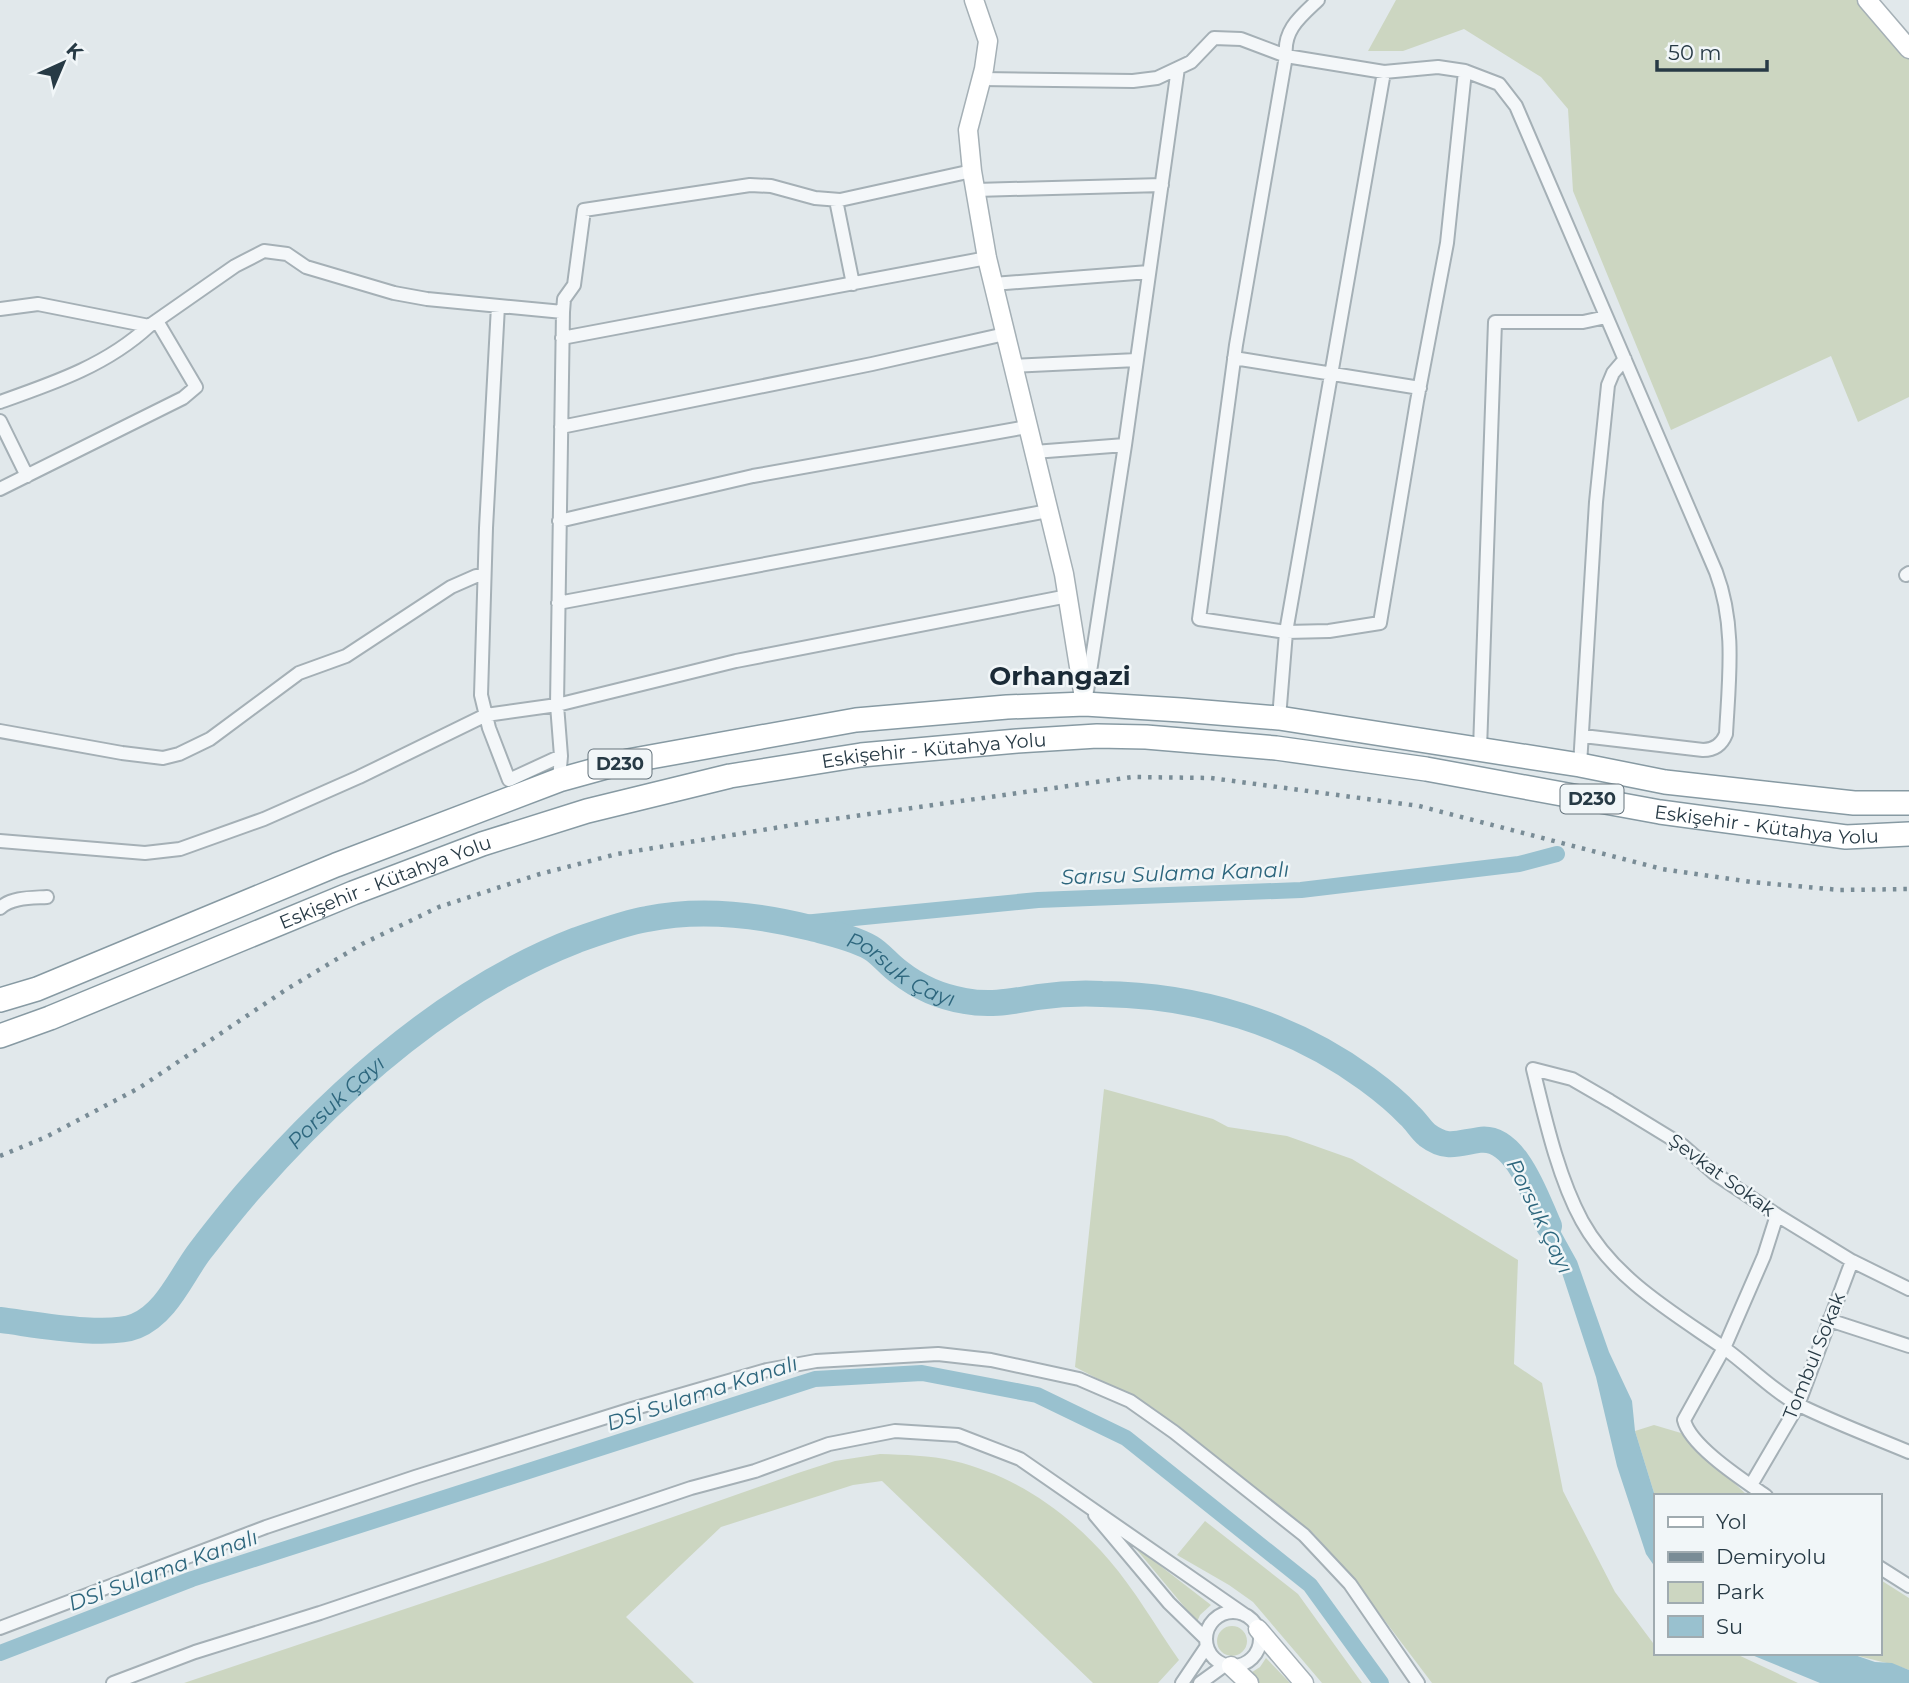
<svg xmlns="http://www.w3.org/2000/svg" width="1909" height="1683" font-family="Montserrat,sans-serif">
  <rect width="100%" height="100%" fill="#e1e8eb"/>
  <path fill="#ccd6c1" d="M 1396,0 L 1857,0 L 1909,59 L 1909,397 L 1858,422 L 1831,356 L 1671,430 L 1573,191 L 1568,109 L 1541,77 L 1464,29 L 1403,51 L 1368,51 Z
    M 1104,1089 L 1213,1119 L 1228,1127 L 1287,1136 L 1352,1159 L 1518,1260 L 1514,1364 L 1542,1383 L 1563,1491 L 1615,1592 L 1653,1643 L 1655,1643 L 1655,1653 L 1734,1653 L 1798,1683 L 1432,1683 L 1345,1568 L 1313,1533 L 1152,1407 L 1075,1367 Z
    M 1654,1425 L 1681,1433 L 1748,1496 L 1655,1496 L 1635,1431 Z
    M 880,1454 C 904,1455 930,1455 954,1461 C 1014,1475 1069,1513 1109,1560 C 1135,1590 1156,1627 1179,1660 L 1158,1683 L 1093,1683 L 882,1481 L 853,1485 L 721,1527 L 626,1617 L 694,1683 L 184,1683 L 545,1562 L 798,1473 L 835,1461 Z
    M 1205,1521 L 1298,1594 L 1362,1683 L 1322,1683 L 1253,1602 L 1229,1585 L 1177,1555 Z
    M 1132,1544 L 1211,1605 L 1200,1615 L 1197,1622 Z
    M 1879,1579 L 1909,1598 L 1909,1670 C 1890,1662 1869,1660 1849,1653 L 1879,1653 Z
    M1217 1641a15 15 0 1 1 30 0a15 15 0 1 1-30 0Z
    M 1266,1658 L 1290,1683 L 1259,1683 L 1249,1674 L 1260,1667 Z"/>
  <path fill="#99c1cf" d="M 1523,1183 L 1551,1214 L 1577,1261 L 1609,1352 L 1632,1401 L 1635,1431 L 1655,1496 L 1655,1567 L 1646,1554 L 1617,1466 L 1596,1377 L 1560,1267 L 1517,1189 Z
    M 1747,1653 L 1849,1653 L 1875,1662 L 1892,1663 L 1909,1670 L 1909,1683 L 1820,1683 Z"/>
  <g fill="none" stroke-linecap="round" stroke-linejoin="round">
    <path stroke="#99c1cf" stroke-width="16" d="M 793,924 L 1038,900 L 1301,890 L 1519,864 L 1557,854
      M 0,1653 L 192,1579 L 815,1379 L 922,1373 L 1037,1395 L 1126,1438 L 1310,1585 L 1381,1683"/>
    <path stroke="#99c1cf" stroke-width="26" id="s1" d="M 0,1320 C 34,1324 107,1338 136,1326 C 167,1313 181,1276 200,1251 C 217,1229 234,1207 252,1187 C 341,1086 450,989 577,940 C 600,932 624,923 647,919 C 700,908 759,915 811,928 C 830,933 854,938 871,948 C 881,954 889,965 899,972 C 918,987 941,997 965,1001 C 991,1006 1013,1001 1038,997 C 1059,994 1081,993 1102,994 C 1196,995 1291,1023 1367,1079 C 1382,1090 1397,1102 1409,1115 C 1416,1121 1420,1129 1427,1135 C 1447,1150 1458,1143 1479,1140 C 1516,1134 1537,1200 1549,1226"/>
    <g stroke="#a5b0b6" stroke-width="16">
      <path id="street" d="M 1318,0 C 1300,17 1283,30 1286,56 L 1236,345 L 1199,619 L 1286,632 L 1384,72
        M 1465,71 L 1499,84 L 1516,106 L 1716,572 C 1736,625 1729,678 1726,734 C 1722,744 1715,750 1703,750 L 1583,736
        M 981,79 L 1133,81 L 1157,78 L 1191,62 L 1214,38 L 1241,39 L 1286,56 L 1384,72 L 1438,67 L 1465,71 L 1447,243 L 1417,401 L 1380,623 L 1329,631 L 1286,632 L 1279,718
        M 976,190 L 1162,185
        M 836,200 L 853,284
        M 993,284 L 1149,272
        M 498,306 L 486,528 L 481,695 L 489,728 L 509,780 L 561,756
        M 0,309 L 38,304 L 149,326 L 235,266 L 264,251 L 287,254 L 306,267 L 394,293 L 427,299 L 563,312
        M 562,338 L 987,258
        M 1234,358 L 1420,388
        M 1012,366 L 1137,360
        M 0,402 C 54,383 107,365 149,326
        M 0,421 L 27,476
        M 561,427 L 872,364 L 1005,334
        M 1034,452 L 1125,445
        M 0,489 L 183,398 L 196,387 L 157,321
        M 559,521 L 753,476 L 1027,427
        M 1906,575 L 1909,573
        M 558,603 L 1048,511
        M 1087,691 L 1125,445 L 1178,68
        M 0,731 L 122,753 L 163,758 L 179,754 L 210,739 L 299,673 L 346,656 L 451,587 L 476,576 L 484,576
        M 1480,749 L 1495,322 L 1583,322 L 1606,317
        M 1580,765 L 1596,502 L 1608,385 L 1613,373 L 1625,359
        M 559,780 L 561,756 L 557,705 L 563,312 L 564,299 L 574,285 L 584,210 L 750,185 L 771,186 L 815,198 L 840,200 L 972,171
        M 0,841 L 145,853 L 180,849 L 264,819 L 359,777 L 486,715 L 557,705 L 736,661 L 1068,596
        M 0,908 C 12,897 32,898 47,897
        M 1909,1289 L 1852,1261 L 1777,1215 L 1714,1173 L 1682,1145 L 1610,1101 L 1572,1079 L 1533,1069 C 1545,1118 1558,1177 1582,1221 C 1614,1279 1672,1312 1724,1348 C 1748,1365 1775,1393 1801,1406 C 1836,1423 1873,1437 1909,1452
        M 1829,1320 L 1909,1346
        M 1751,1485 L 1798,1405 L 1852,1261
        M 1766,1496 C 1743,1480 1690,1446 1684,1420 L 1724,1348 L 1764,1256 L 1777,1215
        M 1095,1515 L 1169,1603 L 1206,1639
        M 1879,1567 L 1909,1586
        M1206 1639a27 27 0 1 1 54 0a27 27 0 1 1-54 0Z
        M 0,1628 L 266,1527 L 415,1477 L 632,1409 L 767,1370 L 816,1361 L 938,1354 L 991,1360 L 1079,1379 L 1130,1401 L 1174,1432 L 1304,1535 L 1350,1584 L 1418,1683
        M 113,1683 L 195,1652 L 320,1613 L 691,1488 L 755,1471 L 829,1444 L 895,1431 L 958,1435 L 1020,1459 L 1245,1615
        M 1182,1683 L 1207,1646
        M 1200,1683 L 1225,1665"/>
    </g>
    <g stroke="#a5b0b6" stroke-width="21">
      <path id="secondary" d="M 974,0 L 988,41 L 984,69 L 968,130 L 972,171 L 987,258 L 1064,574 L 1085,704
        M 1867,0 L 1909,49
        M 1258,1629 L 1304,1683
        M 1231,1666 L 1249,1683"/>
    </g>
    <g stroke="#879aa3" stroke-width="26">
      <g id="highway">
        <path d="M 0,1000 L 37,989 L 336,865 L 559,780 L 628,761 L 856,720 L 1007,707 L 1085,704 L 1181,710 L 1279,718 L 1580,765 L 1665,782 L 1854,803 L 1909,803"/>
        <path id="s2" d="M 0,1036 L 50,1018 L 353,893 L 482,844 L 587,811 L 730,776 L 861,755 L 1017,741 L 1097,736 L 1146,737 L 1276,748 L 1426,769 L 1660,812 L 1846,837 L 1909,834"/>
      </g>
    </g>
    <use href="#street" stroke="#f4f7f9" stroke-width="12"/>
    <use href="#secondary" stroke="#fff" stroke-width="18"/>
    <use href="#highway" stroke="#fff" stroke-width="23"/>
    <path stroke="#798c96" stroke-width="4.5" stroke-dasharray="3.5 7" stroke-linecap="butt" d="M 0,1156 L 46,1137 L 139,1088 L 287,989 L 362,944 L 439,907 L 540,874 L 617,854 L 805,823 L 1132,777 L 1211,778 L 1419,806 L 1662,869 L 1751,882 L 1840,890 L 1909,889"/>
  </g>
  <g text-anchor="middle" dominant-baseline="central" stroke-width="5" stroke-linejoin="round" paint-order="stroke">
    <g fill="#f1f6f8" stroke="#64727b" stroke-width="2">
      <rect x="588.5" y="749.5" width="63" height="29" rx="5"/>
      <rect x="1560.5" y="784.5" width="63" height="29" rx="5"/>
    </g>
    <g font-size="18" font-weight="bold" fill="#273a45">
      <text x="620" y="764">D230</text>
      <text x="1592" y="799">D230</text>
    </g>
    <g font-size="19" fill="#273a45" stroke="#f1f6f8">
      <text stroke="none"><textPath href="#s2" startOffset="982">Eskişehir - Kütahya Yolu</textPath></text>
      <text stroke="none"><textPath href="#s2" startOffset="1822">Eskişehir - Kütahya Yolu</textPath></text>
      <text stroke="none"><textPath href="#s2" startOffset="415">Eskişehir - Kütahya Yolu</textPath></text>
      <text transform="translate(1722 1175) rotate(36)">Şevkat Sokak</text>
      <text transform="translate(1814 1356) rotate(-68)">Tombul Sokak</text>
    </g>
    <g font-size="21" font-style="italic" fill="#2d667d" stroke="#f1f6f8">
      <text transform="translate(1175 873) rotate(-2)">Sarısu Sulama Kanalı</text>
      <text stroke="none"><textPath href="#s1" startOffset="1071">Porsuk Çayı</textPath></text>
      <text stroke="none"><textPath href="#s1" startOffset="439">Porsuk Çayı</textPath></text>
      <text transform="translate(1540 1216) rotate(64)">Porsuk Çayı</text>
      <text transform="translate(702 1393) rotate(-18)">DSİ Sulama Kanalı</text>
      <text transform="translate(163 1570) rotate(-20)">DSİ Sulama Kanalı</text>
    </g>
    <g font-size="26" font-weight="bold" fill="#1a2a36" stroke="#f1f6f8">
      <text x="1060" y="676">Orhangazi</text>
    </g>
  </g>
  <rect x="1654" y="1494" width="228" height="161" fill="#f1f6f8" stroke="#a0abb0" stroke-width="2"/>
  <rect x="1668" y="1517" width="35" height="10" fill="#ffffff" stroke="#a0abb0" stroke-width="2"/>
  <text x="1716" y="1529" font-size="21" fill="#273a45">Yol</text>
  <rect x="1668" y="1552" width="35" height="10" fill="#798c96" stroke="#a0abb0" stroke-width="2"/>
  <text x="1716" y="1564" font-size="21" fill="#273a45">Demiryolu</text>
  <rect x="1668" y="1582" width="35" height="21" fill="#ccd6c1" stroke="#a0abb0" stroke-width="2"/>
  <text x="1716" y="1599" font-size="21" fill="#273a45">Park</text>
  <rect x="1668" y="1616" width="35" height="21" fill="#99c1cf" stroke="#a0abb0" stroke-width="2"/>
  <text x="1716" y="1634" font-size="21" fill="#273a45">Su</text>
  <g transform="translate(63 63) rotate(44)" stroke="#f1f6f8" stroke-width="5" paint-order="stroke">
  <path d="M0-5L12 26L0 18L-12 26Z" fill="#273a45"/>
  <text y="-10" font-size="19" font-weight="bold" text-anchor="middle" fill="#273a45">K</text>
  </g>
  <path d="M1657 60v10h110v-10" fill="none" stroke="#273a45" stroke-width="3.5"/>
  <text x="1668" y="60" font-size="21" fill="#273a45" stroke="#f1f6f8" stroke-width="5" paint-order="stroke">50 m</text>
</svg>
